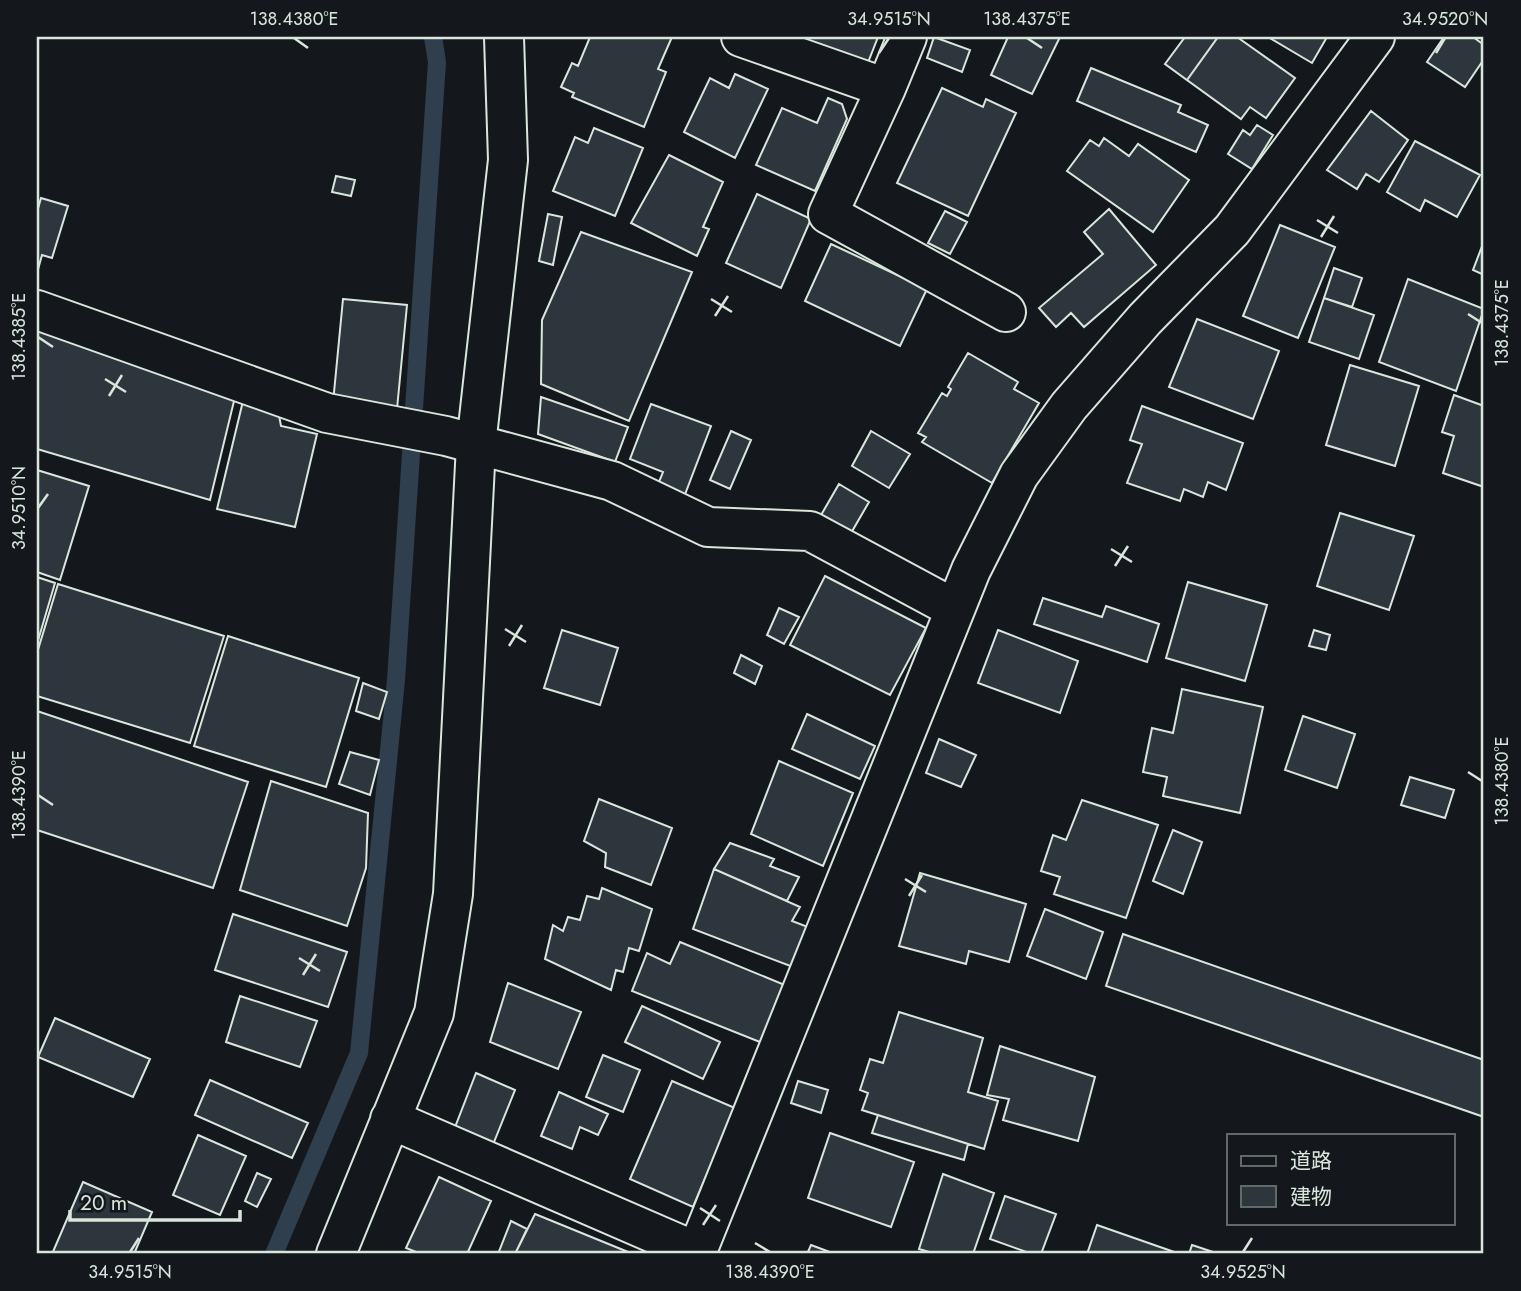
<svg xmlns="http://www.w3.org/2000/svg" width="1521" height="1291" font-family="Jost,'Noto Sans JP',sans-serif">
  <rect width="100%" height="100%" fill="#14181c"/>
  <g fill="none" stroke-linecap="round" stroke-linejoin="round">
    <path stroke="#2f3f4d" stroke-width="18" d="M 274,1254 L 359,1053 L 396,680 L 437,62 L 433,37"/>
  </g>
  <path fill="#2c363c" stroke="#d8e6dc" stroke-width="2" d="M 590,37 L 672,37 L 658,69 L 666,72 L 644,127 L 572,97 L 574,93 L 561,87 L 572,63 L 578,66 Z
    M 804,37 L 878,37 L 867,65 L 802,41 Z
    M 934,37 L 970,50 L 962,72 L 927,58 Z
    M 1008,37 L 1060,37 L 1032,94 L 991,75 Z
    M 1185,37 L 1218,37 L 1187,80 L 1165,64 Z
    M 1218,37 L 1237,37 L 1295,78 L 1266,118 L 1250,107 L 1241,119 L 1187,80 Z
    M 1268,37 L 1327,37 L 1312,63 Z
    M 1444,37 L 1473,37 L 1484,45 L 1484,59 L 1465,87 L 1427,62 Z
    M 1091,68 L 1181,105 L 1178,112 L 1208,125 L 1196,152 L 1077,101 Z
    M 735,74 L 768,89 L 735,158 L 684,132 L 710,78 L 729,88 Z
    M 942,88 L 983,107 L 986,99 L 1016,113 L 968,216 L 897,183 Z
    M 828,98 L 842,104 L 847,119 L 815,191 L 756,165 L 782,108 L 817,123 Z
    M 1371,111 L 1408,140 L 1379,182 L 1366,174 L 1357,189 L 1327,170 Z
    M 1257,125 L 1273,135 L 1252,169 L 1228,154 L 1243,130 L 1250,135 Z
    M 594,128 L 643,148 L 615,216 L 553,191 L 575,137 L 588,143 Z
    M 1104,138 L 1129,156 L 1138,144 L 1189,180 L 1153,232 L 1067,171 L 1090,140 L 1099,146 Z
    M 1415,141 L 1480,175 L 1457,217 L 1425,200 L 1420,211 L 1387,192 Z
    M 669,155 L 723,182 L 703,227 L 709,229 L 697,256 L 631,223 Z
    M 336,176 L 355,180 L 351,196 L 332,192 Z
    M 757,194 L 811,219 L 781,288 L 726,263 Z
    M 41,198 L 68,206 L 52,258 L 42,255 L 37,273 L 37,212 Z
    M 1109,209 L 1156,265 L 1084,327 L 1071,313 L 1056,327 L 1039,308 L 1103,254 L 1084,232 Z
    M 945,211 L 967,222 L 950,254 L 928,243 Z
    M 548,214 L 562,217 L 553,265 L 539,261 Z
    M 1280,225 L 1335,247 L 1298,338 L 1243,316 Z
    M 581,232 L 692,272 L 629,421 L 541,384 L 542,320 Z
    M 1484,241 L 1484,275 L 1473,270 Z
    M 831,244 L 927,289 L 900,346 L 805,301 Z
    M 1334,268 L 1362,278 L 1352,307 L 1324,298 Z
    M 1408,279 L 1484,309 L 1456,391 L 1379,362 Z
    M 1324,298 L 1374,315 L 1359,359 L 1309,342 Z
    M 343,299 L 407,305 L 397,409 L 333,403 Z
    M 1197,319 L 1279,351 L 1253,419 L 1169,387 Z
    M 37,323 L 235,397 L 210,500 L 37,449 Z
    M 968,353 L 1018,382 L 1014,389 L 1039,403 L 992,483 L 922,442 L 926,437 L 918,433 L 942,393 L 947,396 L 951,389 L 948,387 Z
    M 1350,365 L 1419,386 L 1395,466 L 1326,445 Z
    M 1454,395 L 1484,406 L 1484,487 L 1443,473 L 1454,436 L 1442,432 Z
    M 541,397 L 628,427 L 615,462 L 538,434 Z
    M 243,401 L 278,410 L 281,426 L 317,434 L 295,527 L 217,509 Z
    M 651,404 L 711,426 L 684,497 L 657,487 L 663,472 L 630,459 Z
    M 1142,406 L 1243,443 L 1226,490 L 1208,482 L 1203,497 L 1184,489 L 1180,501 L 1127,483 L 1142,444 L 1130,440 Z
    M 731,431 L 751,440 L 730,489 L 710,480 Z
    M 871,431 L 910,454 L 889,488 L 852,466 Z
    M 37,470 L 89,486 L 60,580 L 37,572 Z
    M 839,484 L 869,502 L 847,540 L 817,522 Z
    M 1340,513 L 1414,536 L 1389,610 L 1317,586 Z
    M 825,576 L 926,628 L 890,695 L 790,645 Z
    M 37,577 L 55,583 L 37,644 Z
    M 1188,582 L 1267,605 L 1245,681 L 1166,658 Z
    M 58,584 L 224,636 L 190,743 L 37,696 L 37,653 Z
    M 1043,598 L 1102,617 L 1106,606 L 1159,624 L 1147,662 L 1034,624 Z
    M 779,608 L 799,617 L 784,644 L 767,635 Z
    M 562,630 L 618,648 L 600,705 L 544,688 Z
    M 998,630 L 1078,661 L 1060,713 L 978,683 Z
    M 1314,630 L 1330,635 L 1326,650 L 1309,646 Z
    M 228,636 L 359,678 L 326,787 L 194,746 Z
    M 741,655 L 762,666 L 755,684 L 734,673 Z
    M 363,683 L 387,692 L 379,719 L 356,711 Z
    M 1182,689 L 1263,707 L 1240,813 L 1163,796 L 1167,777 L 1143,772 L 1152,728 L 1173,733 Z
    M 37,711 L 248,782 L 213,888 L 37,830 Z
    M 807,714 L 875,746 L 860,779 L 792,749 Z
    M 1303,716 L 1355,734 L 1337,788 L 1285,770 Z
    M 939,739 L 976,755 L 961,787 L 926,773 Z
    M 350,752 L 379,760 L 370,795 L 339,784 Z
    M 779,761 L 853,793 L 823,866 L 751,834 Z
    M 1410,777 L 1454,790 L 1445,818 L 1401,805 Z
    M 271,781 L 368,813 L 366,868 L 347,926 L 240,890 Z
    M 599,799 L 672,828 L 651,885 L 605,867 L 606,853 L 584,841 Z
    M 1082,800 L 1158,825 L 1126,918 L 1054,894 L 1060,877 L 1041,871 L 1053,835 L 1066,840 Z
    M 1173,830 L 1202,842 L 1183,894 L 1153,881 Z
    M 730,843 L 774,859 L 770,866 L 799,877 L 787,901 L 714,869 Z
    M 714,869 L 800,907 L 792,921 L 808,927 L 793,967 L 693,929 Z
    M 920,873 L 1026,904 L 1009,962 L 969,951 L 966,964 L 899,946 Z
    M 602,888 L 652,909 L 639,951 L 629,948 L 623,972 L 616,970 L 611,990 L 545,959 L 553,925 L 563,931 L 568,917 L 580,920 L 587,896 L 599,899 Z
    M 1045,909 L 1103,932 L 1086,979 L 1027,956 Z
    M 233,914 L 347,952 L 328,1007 L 215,970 Z
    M 1123,934 L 1484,1060 L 1484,1117 L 1106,986 Z
    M 680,942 L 792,988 L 765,1044 L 632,991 L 647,953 L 670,964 Z
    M 508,983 L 581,1012 L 558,1069 L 490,1042 Z
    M 240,996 L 317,1021 L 300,1067 L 226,1042 Z
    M 642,1006 L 720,1042 L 703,1079 L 625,1042 Z
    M 899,1012 L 983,1038 L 968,1092 L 998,1101 L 984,1149 L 862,1110 L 868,1093 L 860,1090 L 870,1059 L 883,1063 Z
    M 55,1018 L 150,1059 L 133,1097 L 38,1057 Z
    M 1000,1046 L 1095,1077 L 1078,1141 L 1003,1120 L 1009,1099 L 987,1095 Z
    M 603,1055 L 640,1070 L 623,1112 L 586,1097 Z
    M 476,1073 L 515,1090 L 490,1152 L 452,1135 Z
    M 210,1080 L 308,1123 L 292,1158 L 195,1115 Z
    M 672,1081 L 735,1108 L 693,1207 L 630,1179 Z
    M 798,1081 L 828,1090 L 821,1113 L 791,1103 Z
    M 559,1092 L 608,1114 L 598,1135 L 580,1127 L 572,1149 L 541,1136 Z
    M 878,1115 L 968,1144 L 964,1160 L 872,1133 Z
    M 830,1133 L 914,1162 L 891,1227 L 808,1198 Z
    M 198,1135 L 246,1156 L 220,1215 L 173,1195 Z
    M 257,1173 L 271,1179 L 257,1207 L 245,1201 Z
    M 943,1174 L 994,1193 L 973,1254 L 936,1254 L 919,1249 Z
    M 439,1177 L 491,1201 L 467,1254 L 421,1254 L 406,1248 Z
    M 83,1182 L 152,1212 L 134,1254 L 52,1254 Z
    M 1005,1196 L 1056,1214 L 1041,1254 L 1032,1254 L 990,1239 Z
    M 535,1214 L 633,1254 L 515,1254 Z
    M 511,1221 L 527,1229 L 515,1254 L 498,1254 Z
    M 1097,1225 L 1180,1254 L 1087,1254 Z
    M 811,1245 L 835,1254 L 807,1254 Z
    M 1192,1245 L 1219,1254 L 1189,1254 Z"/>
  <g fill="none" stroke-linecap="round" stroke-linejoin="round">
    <g stroke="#d8e6dc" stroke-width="42">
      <path id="minor" d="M 741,37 L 886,88
        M 907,37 L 886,88 L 828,214 L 1006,312
        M 37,310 L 327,413 L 446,436 L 612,481 L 708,527 L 810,531 L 955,609
        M 390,1119 L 697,1252
        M 336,1254 L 434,1013 L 453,894 L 476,445 L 508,160 L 504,37
        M 696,1254 L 971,570 L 1019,475 L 1069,406 L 1145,319 L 1232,230 L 1375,37"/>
    </g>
    <use href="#minor" stroke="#14181c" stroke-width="38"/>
  </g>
  <path fill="none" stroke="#d8e6dc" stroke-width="2.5" d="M 294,38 L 308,48M 1027,38 L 1042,48M 879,53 L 889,38M 1436,53 L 1445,38M 1317,220 L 1338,233M 1321,237 L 1334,216M 711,299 L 732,312M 1468,314 L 1482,323M 715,316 L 728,296M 38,337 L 53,347M 105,379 L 126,392M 109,396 L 122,375M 38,508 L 48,494M 1111,549 L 1132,562M 1115,566 L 1128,546M 505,629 L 526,642M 509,646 L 522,625M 1468,772 L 1482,781M 38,795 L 53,805M 905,879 L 926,892M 909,896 L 922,875M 299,958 L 320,971M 303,975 L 316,954M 700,1208 L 720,1221M 703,1225 L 716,1205M 755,1243 L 770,1252M 130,1252 L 139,1238M 1243,1252 L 1252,1238"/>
  <rect width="1521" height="1291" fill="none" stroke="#14181c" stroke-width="77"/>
  <rect x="1227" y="1134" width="228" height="91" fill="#14181c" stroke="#626a69" stroke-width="2"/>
  <rect x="1241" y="1156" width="35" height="10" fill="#14181c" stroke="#626a69" stroke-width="2"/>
  <text x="1290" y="1168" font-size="21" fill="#d8e6dc">道路</text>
  <rect x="1241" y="1186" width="35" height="21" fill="#2c363c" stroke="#626a69" stroke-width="2"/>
  <text x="1290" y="1204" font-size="21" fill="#d8e6dc">建物</text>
  <path d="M70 1210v10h170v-10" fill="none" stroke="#d8e6dc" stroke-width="3.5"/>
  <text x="80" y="1210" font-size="21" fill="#d8e6dc" stroke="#14181c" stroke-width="5" paint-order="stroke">20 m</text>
  <rect x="38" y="38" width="1444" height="1214" fill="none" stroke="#d8e6dc" stroke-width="2.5"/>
  <g font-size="18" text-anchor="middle" fill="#d8e6dc">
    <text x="294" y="25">138.4380°E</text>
    <text x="889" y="25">34.9515°N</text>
    <text x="1027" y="25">138.4375°E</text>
    <text x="1445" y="25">34.9520°N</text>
    <text transform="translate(1502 323) rotate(-90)" y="6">138.4375°E</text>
    <text transform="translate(19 337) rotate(-90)" y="6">138.4385°E</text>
    <text transform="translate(19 508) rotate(-90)" y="6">34.9510°N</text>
    <text transform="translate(1502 781) rotate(-90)" y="6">138.4380°E</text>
    <text transform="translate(19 795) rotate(-90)" y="6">138.4390°E</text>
    <text x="130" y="1278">34.9515°N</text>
    <text x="770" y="1278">138.4390°E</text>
    <text x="1243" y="1278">34.9525°N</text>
  </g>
</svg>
